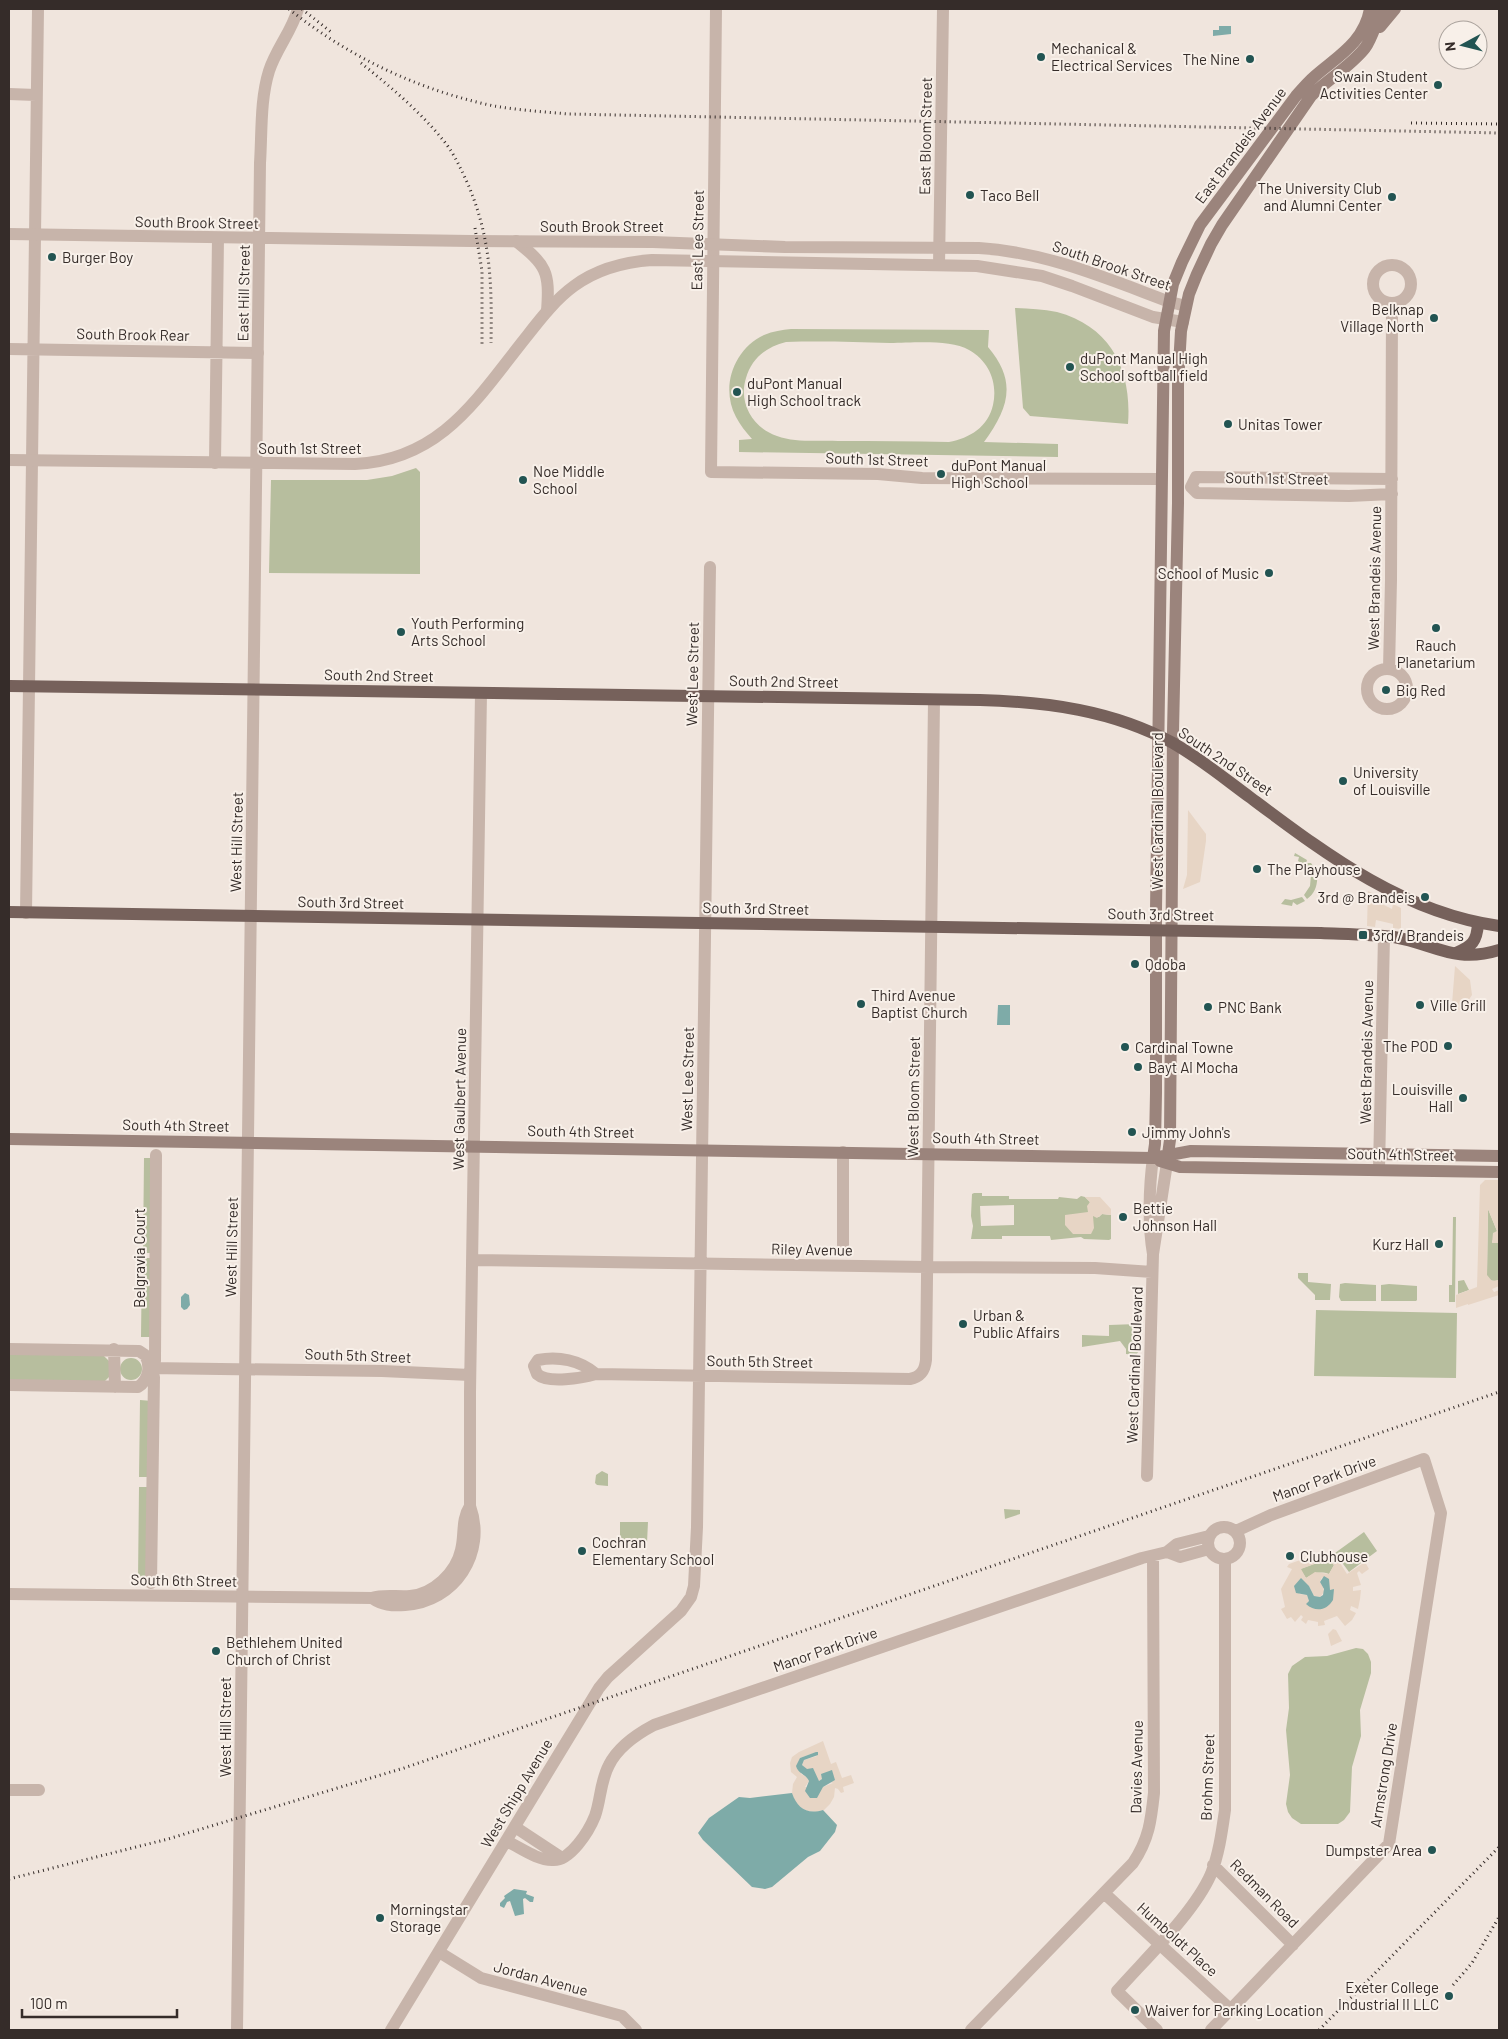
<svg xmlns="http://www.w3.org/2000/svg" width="1508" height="2039" font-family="Barlow,sans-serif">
  <rect width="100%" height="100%" fill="#f0e5dd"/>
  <path fill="#b7be9e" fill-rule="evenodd" d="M 1015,308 C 1029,309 1043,309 1057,312 C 1112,327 1132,371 1128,424 L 1030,416 L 1023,408 Z
    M 791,329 L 989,330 L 988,347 C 1018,382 1008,409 984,442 L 1058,444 L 1058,457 L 739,452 L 739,440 L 752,439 C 746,432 740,425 736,417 C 720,387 734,349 764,335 C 773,331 782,330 791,329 ZM 786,342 C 821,341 855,342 890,343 C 912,343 950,339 969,350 C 989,361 998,383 993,405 C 988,427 970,438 949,442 C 912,441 875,441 838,441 C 818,440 796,443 777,436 C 753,428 738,403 746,378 C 752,358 766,347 786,342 Z
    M 416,468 L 420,472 L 420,574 L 269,573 L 271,480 L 367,480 L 392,476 Z
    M 1295,853 L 1307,860 L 1306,863 L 1311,863 L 1315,869 L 1314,871 L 1310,872 L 1305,865 L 1298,861 L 1299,857 L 1294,856 Z
    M 1315,874 L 1317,875 C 1318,884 1315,894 1307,899 L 1304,895 L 1310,886 L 1311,875 Z
    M 1302,897 L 1305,901 L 1297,905 L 1293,902 L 1292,906 L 1281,904 L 1285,899 L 1291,900 Z
    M 144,1158 L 154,1158 L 153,1253 L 143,1253 Z
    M 974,1193 L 982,1193 L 982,1196 L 1009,1196 L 1009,1199 L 1058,1199 L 1059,1197 L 1077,1199 L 1081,1196 L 1085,1197 L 1090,1202 C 1086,1212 1089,1215 1099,1217 L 1102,1214 L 1111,1215 L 1111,1239 L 1109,1240 L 1084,1239 L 1081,1237 L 1051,1240 L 1050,1236 L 1002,1236 L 1002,1239 L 971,1239 L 973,1226 L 971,1216 L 972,1194 ZM 1014,1205 L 1014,1225 L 981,1226 L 980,1206 Z
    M 1488,1209 L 1497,1231 L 1492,1242 L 1499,1243 L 1499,1280 L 1495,1281 L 1489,1280 L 1487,1276 Z
    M 1453,1217 L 1456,1217 L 1455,1302 L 1449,1302 L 1449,1285 L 1452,1285 Z
    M 142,1258 L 153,1258 L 152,1337 L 141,1337 Z
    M 1298,1273 L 1308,1273 L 1308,1282 L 1331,1284 L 1330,1300 L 1315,1300 L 1315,1295 L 1298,1278 Z
    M 1464,1280 L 1469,1290 L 1458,1294 L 1458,1281 Z
    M 1345,1283 L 1376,1285 L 1376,1301 L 1341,1301 L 1339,1297 L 1340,1284 Z
    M 1389,1284 L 1417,1286 L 1417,1300 L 1416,1301 L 1381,1301 L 1381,1285 Z
    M 1316,1310 L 1457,1313 L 1456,1378 L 1314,1376 Z
    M 1137,1324 L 1139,1326 L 1139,1351 L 1136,1355 L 1126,1354 L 1126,1349 L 1120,1341 L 1082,1347 L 1082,1335 L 1109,1336 L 1109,1325 Z
    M 9,1353 L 104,1356 L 110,1362 L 109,1377 L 105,1381 L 9,1382 Z
    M120 1369a11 11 0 1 1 22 0a11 11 0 1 1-22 0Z
    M 140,1400 L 152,1401 L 151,1477 L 139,1477 Z
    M 602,1471 L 608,1474 L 608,1486 L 597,1485 L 595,1483 L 596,1475 Z
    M 139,1487 L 151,1487 L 150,1580 L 138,1580 Z
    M 1004,1509 L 1020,1510 L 1020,1514 L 1005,1519 Z
    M 620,1522 L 648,1522 L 647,1543 L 620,1543 Z
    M 1364,1532 L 1377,1551 L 1349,1572 L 1335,1553 Z
    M 1328,1559 L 1334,1565 L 1329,1574 C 1320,1571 1314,1573 1306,1578 L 1300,1569 Z
    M 1356,1648 L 1363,1649 L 1368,1654 L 1371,1662 L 1371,1673 L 1360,1710 L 1361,1736 L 1352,1767 L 1350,1812 L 1344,1820 L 1338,1824 L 1301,1824 L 1292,1818 L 1288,1812 L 1286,1804 L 1290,1775 L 1286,1730 L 1289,1708 L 1288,1674 L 1292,1666 L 1305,1657 L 1327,1656 Z"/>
  <path fill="#e7d5c5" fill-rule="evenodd" d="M 1188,810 L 1206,834 L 1206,841 L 1200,882 L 1183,889 L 1187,875 Z
    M 1368,891 L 1376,895 L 1375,900 L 1382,904 L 1392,909 L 1393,904 L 1401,908 L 1401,929 L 1393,928 L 1393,924 L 1376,920 L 1375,927 L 1367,926 Z
    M 1455,966 L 1470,980 L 1472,995 L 1464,1007 L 1455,1012 L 1447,1013 L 1438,1010 L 1438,1003 L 1452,1004 Z
    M 1485,1180 L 1499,1180 L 1499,1243 L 1492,1243 L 1493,1233 L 1497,1231 L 1488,1209 L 1487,1275 L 1492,1281 L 1499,1280 L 1499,1286 L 1492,1289 L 1494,1292 L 1499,1290 L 1499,1295 L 1468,1305 L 1468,1304 L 1456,1308 L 1456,1295 L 1477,1287 L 1480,1185 Z
    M 1085,1197 L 1100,1197 L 1111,1209 L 1111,1215 L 1102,1214 L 1097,1218 L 1093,1216 L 1094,1228 L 1091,1234 L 1073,1234 L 1065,1225 L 1065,1215 L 1088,1212 L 1087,1206 L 1090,1202 Z
    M 1333,1552 L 1347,1574 L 1365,1562 L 1369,1569 L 1362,1574 L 1359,1571 L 1357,1573 L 1361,1585 L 1353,1587 L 1353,1591 L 1361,1590 L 1360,1599 L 1358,1609 L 1351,1606 L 1350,1610 L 1356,1613 L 1352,1620 L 1345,1626 L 1337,1616 L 1324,1621 L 1325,1625 L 1318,1626 L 1318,1622 L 1308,1620 L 1306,1624 L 1301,1620 L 1303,1617 L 1301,1615 L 1295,1622 L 1291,1617 L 1287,1619 L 1281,1609 L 1285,1607 L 1281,1589 L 1292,1569 L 1287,1567 L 1289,1564 L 1306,1558 L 1308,1561 ZM 1328,1559 L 1334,1565 L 1329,1574 L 1315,1572 L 1306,1578 L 1301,1569 ZM 1322,1577 L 1331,1591 L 1334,1590 L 1307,1604 L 1309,1601 L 1307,1595 L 1299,1594 L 1301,1579 L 1309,1586 L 1314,1596 L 1320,1597 L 1324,1592 L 1323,1587 L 1320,1582 Z
    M 1333,1629 L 1336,1630 L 1342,1641 L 1331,1646 L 1328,1634 Z
    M 823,1741 L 831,1764 L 836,1762 L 842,1778 L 851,1775 L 854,1783 L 843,1787 L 844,1792 L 841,1793 L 838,1789 L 835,1788 L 834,1797 L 830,1804 L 824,1810 L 816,1812 L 807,1811 L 800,1807 L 794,1801 L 792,1793 L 793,1784 L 797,1777 L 791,1772 L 790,1763 L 792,1757 L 799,1752 ZM 814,1753 L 817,1756 L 804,1760 L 802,1765 L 817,1780 L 819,1781 L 822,1779 L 833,1783 L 823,1787 L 805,1787 L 809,1781 L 807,1777 L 801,1774 L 800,1758 Z"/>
  <path fill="#7eaba8" d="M 1219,26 L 1231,26 L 1231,34 L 1213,36 L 1213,30 L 1219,30 Z
    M 998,1005 L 1010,1005 L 1010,1025 L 997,1025 Z
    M 185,1293 L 189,1295 L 190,1305 L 187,1309 L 184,1310 L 181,1307 L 181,1297 Z
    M 1324,1576 L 1329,1579 L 1330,1590 L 1334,1589 L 1333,1600 C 1327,1610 1316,1613 1306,1604 L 1309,1601 L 1307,1595 L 1296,1593 L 1294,1586 L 1301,1578 L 1309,1586 L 1314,1596 L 1320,1597 L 1323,1595 L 1324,1589 L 1320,1582 Z
    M 816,1752 L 818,1752 L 818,1755 L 804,1760 L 802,1765 L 807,1769 L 813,1768 L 819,1781 L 822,1779 L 821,1774 L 832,1770 L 835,1780 L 823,1787 L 817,1798 L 810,1798 L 805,1791 L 809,1781 C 806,1774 798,1774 796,1766 L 800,1758 Z
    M 792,1793 C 797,1808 807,1815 823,1810 L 837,1825 L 835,1832 L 820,1851 L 808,1857 L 772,1887 L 765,1889 L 752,1887 L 703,1840 L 698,1833 L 709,1818 L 739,1797 L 750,1798 Z
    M 514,1889 L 527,1891 L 526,1894 L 534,1897 L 533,1902 L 530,1902 L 525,1898 L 523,1899 L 524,1914 L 515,1916 L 510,1901 L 507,1902 L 504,1908 L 500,1906 L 500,1903 L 505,1898 L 504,1896 Z"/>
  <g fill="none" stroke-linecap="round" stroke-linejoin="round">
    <path stroke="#c7b4aa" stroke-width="12" d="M 716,9 L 711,472 L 878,474 L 922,478 L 1161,479
      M 9,94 L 36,95
      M 516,241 C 546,265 550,271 547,311
      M1373 284a19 19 0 1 1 38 0a19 19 0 1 1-38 0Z
      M 939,265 L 943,9
      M 9,349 L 258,353
      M 215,463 L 218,238
      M 1191,487 L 1196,477 L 1392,479
      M 1191,487 L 1197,493 L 1349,496 L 1392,494
      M1367 689a20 20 0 1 1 40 0a20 20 0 1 1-40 0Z
      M 1389,669 L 1391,580 L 1392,304
      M 26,913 L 38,9
      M 1153,1158 C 1149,1187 1148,1225 1153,1254 L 1167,1163
      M 1379,1169 L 1384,936
      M 843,1245 L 843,1152
      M 472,1260 L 927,1267 L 1095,1268 L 1152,1272
      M 9,1349 L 139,1351 L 145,1355 C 151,1366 149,1380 138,1387 L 9,1385
      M 114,1349 L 115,1387
      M 155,1361 L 156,1155
      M 149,1368 L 382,1371 L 470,1375
      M 596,1374 C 582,1378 548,1384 537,1374 L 534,1366 L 538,1360 C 558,1356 580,1360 596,1374 L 910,1379 C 921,1377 925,1370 926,1360 L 934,700
      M 1147,1476 L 1153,1254
      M1208 1543a16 16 0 1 1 32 0a16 16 0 1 1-32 0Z
      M 1209,1536 L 1177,1544 L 1167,1552 L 1180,1557 L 1209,1549
      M 151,1583 L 154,1377
      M 9,1594 L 372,1598 C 384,1594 396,1597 410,1596 C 433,1594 456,1573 461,1550 C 465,1535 461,1520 470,1506
      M 372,1598 C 382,1605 392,1606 405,1605 C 455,1602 487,1553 470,1506 L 470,1392 L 481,693
      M 9,1790 L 39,1790
      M 515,1827 L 562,1858
      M 506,1841 C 520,1847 536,1860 552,1860 C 570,1862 589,1831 595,1816 C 601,1799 600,1782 609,1765 C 618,1747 637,1734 654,1725 L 1142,1558 L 1167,1552
      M 1213,1865 L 1293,1945
      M 1104,1893 L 1231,2010
      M 439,1952 L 481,1978 L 622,2016 L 636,2030
      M 391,2030 L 599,1688 L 608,1677 L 681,1611 L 691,1597 L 694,1586 L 697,1527 L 710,567
      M 971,2030 L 1133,1863 C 1149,1839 1151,1821 1154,1793 L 1153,1556
      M 1157,2030 L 1117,1991 C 1146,1958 1194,1913 1211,1874 C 1219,1854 1222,1831 1225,1810 L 1225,1559
      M 1211,2030 L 1389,1844 L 1441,1513 L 1424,1459 L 1271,1515 L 1236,1531"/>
    <path stroke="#c7b4aa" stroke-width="12" d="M 9,234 L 471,241 L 653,242 L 785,247 L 979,248 C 1046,252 1108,279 1170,302 L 1186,306
      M 9,460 L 355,464 C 442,460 478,397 527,336 C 541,318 556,299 574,286 C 597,269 624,262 652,260 L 977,266 L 1042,276 L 1072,286 L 1153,317 L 1183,322
      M 237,2030 L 260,163 C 262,133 260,100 269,71 C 276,49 292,31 298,9"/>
    <path stroke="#9b847c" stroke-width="12" d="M 1380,27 L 1395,9
      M 9,1139 L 1153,1158 L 1191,1151 L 1499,1156
      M 1153,1158 L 1155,1144 L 1156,1093 L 1156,909 L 1164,331 L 1173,284 L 1182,262 L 1200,225 L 1296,96 C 1302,89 1308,82 1315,76 C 1338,56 1364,42 1370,9
      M 1160,1161 L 1180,1167 L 1499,1172
      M 1167,1161 L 1170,1140 L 1173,732 L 1178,503 L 1178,383 L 1181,331 L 1189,294 L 1197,274 L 1211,244 L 1222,225 L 1311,96 C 1328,79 1350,67 1365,48 C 1373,37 1376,21 1383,9"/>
    <path stroke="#76615b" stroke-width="12" d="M 9,686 L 980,700 C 1047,702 1112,710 1173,743 C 1201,759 1225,779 1251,798 C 1326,854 1403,913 1499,926
      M 9,912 L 1321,933 C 1345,934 1370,934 1394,937 C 1435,944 1454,964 1499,950
      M 1456,953 C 1472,946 1477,942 1478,923"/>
    <path stroke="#352c29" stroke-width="3" stroke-dasharray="1 4" stroke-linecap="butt" d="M 289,9 C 349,57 418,90 494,106 C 518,110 544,112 569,114 L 1499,133
      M 302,9 L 331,32
      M 361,63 C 392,88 423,114 447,145 C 455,156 461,169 467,182 C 491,237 492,284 491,343
      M 1411,123 L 1499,124
      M 475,228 L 482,271 L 482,344
      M 9,1879 L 168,1839 L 404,1768 L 1499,1392
      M 1453,1985 L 1472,1963 L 1499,1917
      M 1319,2030 L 1499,1847"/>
  </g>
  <g fill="#225452" stroke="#f8f0e9" stroke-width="2">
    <circle cx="1041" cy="57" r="5"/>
    <circle cx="1250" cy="59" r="5"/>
    <circle cx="1438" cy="85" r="5"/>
    <circle cx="970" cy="195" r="5"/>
    <circle cx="1392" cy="197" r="5"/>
    <circle cx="52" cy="257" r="5"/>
    <circle cx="1434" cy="318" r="5"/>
    <circle cx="1070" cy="367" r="5"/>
    <circle cx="737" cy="392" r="5"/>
    <circle cx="1228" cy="424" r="5"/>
    <circle cx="941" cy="474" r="5"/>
    <circle cx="523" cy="480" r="5"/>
    <circle cx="1269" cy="573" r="5"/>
    <circle cx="1436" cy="628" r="5"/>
    <circle cx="401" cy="632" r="5"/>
    <circle cx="1386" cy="690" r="5"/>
    <circle cx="1343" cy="781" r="5"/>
    <circle cx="1257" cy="869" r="5"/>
    <circle cx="1425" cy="897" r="5"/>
    <rect x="1358" y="930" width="10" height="10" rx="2.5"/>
    <circle cx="1135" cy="964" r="5"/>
    <circle cx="861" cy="1004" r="5"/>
    <circle cx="1420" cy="1005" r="5"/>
    <circle cx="1208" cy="1007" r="5"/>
    <circle cx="1448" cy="1046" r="5"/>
    <circle cx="1125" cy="1047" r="5"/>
    <circle cx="1138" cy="1067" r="5"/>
    <circle cx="1463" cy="1098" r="5"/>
    <circle cx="1132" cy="1132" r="5"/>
    <circle cx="1123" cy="1217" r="5"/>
    <circle cx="1439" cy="1244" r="5"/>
    <circle cx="963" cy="1324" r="5"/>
    <circle cx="582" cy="1551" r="5"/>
    <circle cx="1290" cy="1556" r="5"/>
    <circle cx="216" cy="1651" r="5"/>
    <circle cx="1432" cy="1850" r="5"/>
    <circle cx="380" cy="1918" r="5"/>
    <circle cx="1449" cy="1996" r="5"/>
    <circle cx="1135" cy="2010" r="5"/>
  </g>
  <g text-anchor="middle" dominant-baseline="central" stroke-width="4" stroke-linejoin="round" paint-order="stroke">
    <g font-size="15" fill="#352c29" stroke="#f8f0e9" text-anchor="start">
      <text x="1051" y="48">Mechanical &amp;<tspan x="1051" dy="17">Electrical Services</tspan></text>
      <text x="1240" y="59" text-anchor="end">The Nine</text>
      <text x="1428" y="76" text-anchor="end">Swain Student<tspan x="1428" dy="17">Activities Center</tspan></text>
      <text x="1382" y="188" text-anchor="end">The University Club<tspan x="1382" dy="17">and Alumni Center</tspan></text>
      <text x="980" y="195">Taco Bell</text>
      <text x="62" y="257">Burger Boy</text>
      <text x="1424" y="309" text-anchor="end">Belknap<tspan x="1424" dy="17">Village North</tspan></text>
      <text x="1080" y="358">duPont Manual High<tspan x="1080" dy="17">School softball field</tspan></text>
      <text x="747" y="383">duPont Manual<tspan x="747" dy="17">High School track</tspan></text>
      <text x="1238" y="424">Unitas Tower</text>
      <text x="951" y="465">duPont Manual<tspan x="951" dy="17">High School</tspan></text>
      <text x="533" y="471">Noe Middle<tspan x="533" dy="17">School</tspan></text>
      <text x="1259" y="573" text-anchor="end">School of Music</text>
      <text x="411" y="623">Youth Performing<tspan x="411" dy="17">Arts School</tspan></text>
      <text x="1436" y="645" text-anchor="middle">Rauch<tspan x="1436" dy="17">Planetarium</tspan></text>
      <text x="1396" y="690">Big Red</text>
      <text x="1353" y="772">University<tspan x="1353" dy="17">of Louisville</tspan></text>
      <text x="1267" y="869">The Playhouse</text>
      <text x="1415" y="897" text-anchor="end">3rd @ Brandeis</text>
      <text x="1373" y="935">3rd / Brandeis</text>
      <text x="1145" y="964">Qdoba</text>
      <text x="871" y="995">Third Avenue<tspan x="871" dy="17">Baptist Church</tspan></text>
      <text x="1430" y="1005">Ville Grill</text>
      <text x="1218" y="1007">PNC Bank</text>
      <text x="1438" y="1046" text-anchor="end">The POD</text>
      <text x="1135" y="1047">Cardinal Towne</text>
      <text x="1148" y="1067">Bayt Al Mocha</text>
      <text x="1453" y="1089" text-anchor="end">Louisville<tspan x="1453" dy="17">Hall</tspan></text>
      <text x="1142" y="1132">Jimmy John's</text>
      <text x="1133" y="1208">Bettie<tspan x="1133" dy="17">Johnson Hall</tspan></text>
      <text x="1429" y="1244" text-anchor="end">Kurz Hall</text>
      <text x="973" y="1315">Urban &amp;<tspan x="973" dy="17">Public Affairs</tspan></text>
      <text x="592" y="1542">Cochran<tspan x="592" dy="17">Elementary School</tspan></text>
      <text x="1300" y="1556">Clubhouse</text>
      <text x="226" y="1642">Bethlehem United<tspan x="226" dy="17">Church of Christ</tspan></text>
      <text x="1422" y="1850" text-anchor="end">Dumpster Area</text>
      <text x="390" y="1909">Morningstar<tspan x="390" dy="17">Storage</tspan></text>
      <text x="1439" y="1987" text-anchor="end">Exeter College<tspan x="1439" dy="17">Industrial II LLC</tspan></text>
      <text x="1145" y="2010">Waiver for Parking Location</text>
    </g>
    <g font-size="15" fill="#352c29" stroke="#f8f0e9">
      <text transform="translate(925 136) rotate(-89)">East Bloom Street</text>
      <text transform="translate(1240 145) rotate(-53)">East Brandeis Avenue</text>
      <text transform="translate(197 222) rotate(1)">South Brook Street</text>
      <text x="602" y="226">South Brook Street</text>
      <text transform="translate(697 240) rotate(-89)">East Lee Street</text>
      <text transform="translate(1112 265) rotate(19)">South Brook Street</text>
      <text transform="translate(243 293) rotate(-89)">East Hill Street</text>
      <text transform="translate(133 334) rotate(1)">South Brook Rear</text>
      <text x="310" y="448">South 1st Street</text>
      <text transform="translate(877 459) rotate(2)">South 1st Street</text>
      <text transform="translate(1277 478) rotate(1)">South 1st Street</text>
      <text transform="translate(1374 578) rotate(-89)">West Brandeis Avenue</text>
      <text transform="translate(692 674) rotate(-89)">West Lee Street</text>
      <text transform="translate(379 675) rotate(1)">South 2nd Street</text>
      <text transform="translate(784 681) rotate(1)">South 2nd Street</text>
      <text transform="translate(1226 761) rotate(34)">South 2nd Street</text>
      <text transform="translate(1157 811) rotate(-90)">West Cardinal Boulevard</text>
      <text transform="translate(236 842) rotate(-89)">West Hill Street</text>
      <text transform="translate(351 902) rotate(1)">South 3rd Street</text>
      <text transform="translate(756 908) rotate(1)">South 3rd Street</text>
      <text transform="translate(1161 914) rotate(1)">South 3rd Street</text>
      <text transform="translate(1366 1052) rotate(-89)">West Brandeis Avenue</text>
      <text transform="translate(687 1079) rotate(-89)">West Lee Street</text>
      <text transform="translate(913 1097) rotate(-89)">West Bloom Street</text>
      <text transform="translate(459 1099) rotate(-89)">West Gaulbert Avenue</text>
      <text transform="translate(176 1125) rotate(1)">South 4th Street</text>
      <text transform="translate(581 1131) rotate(1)">South 4th Street</text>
      <text transform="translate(986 1138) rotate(1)">South 4th Street</text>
      <text transform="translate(1401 1154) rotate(1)">South 4th Street</text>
      <text transform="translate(231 1247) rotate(-89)">West Hill Street</text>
      <text transform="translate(812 1249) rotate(1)">Riley Avenue</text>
      <text transform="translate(139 1258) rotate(-90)">Belgravia Court</text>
      <text transform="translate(358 1355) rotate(2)">South 5th Street</text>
      <text transform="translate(760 1361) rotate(1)">South 5th Street</text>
      <text transform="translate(1134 1365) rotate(-88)">West Cardinal Boulevard</text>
      <text transform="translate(1324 1478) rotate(-20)">Manor Park Drive</text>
      <text transform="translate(184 1580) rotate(1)">South 6th Street</text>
      <text transform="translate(825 1649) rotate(-19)">Manor Park Drive</text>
      <text transform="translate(225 1727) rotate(-90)">West Hill Street</text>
      <text transform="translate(1136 1767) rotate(-89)">Davies Avenue</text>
      <text transform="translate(1383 1775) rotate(-81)">Armstrong Drive</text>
      <text transform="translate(1207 1777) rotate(-88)">Brohm Street</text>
      <text transform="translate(516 1793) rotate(-59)">West Shipp Avenue</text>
      <text transform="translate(1265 1893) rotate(45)">Redman Road</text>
      <text transform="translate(1178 1939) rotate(42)">Humboldt Place</text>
      <text transform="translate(541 1978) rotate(15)">Jordan Avenue</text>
    </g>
  </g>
  <rect width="1508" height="2039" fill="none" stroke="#352c29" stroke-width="20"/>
  <g transform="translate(1463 45) rotate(263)"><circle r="24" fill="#f8f0e9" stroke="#aaa29c"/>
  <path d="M0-4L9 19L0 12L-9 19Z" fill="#225452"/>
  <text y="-8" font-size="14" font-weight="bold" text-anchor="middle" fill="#352c29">N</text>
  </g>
  <path d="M22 2009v8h155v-8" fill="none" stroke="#352c29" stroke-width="2.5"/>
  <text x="30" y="2009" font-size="15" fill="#352c29" stroke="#f8f0e9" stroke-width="4" paint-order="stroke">100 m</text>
</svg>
